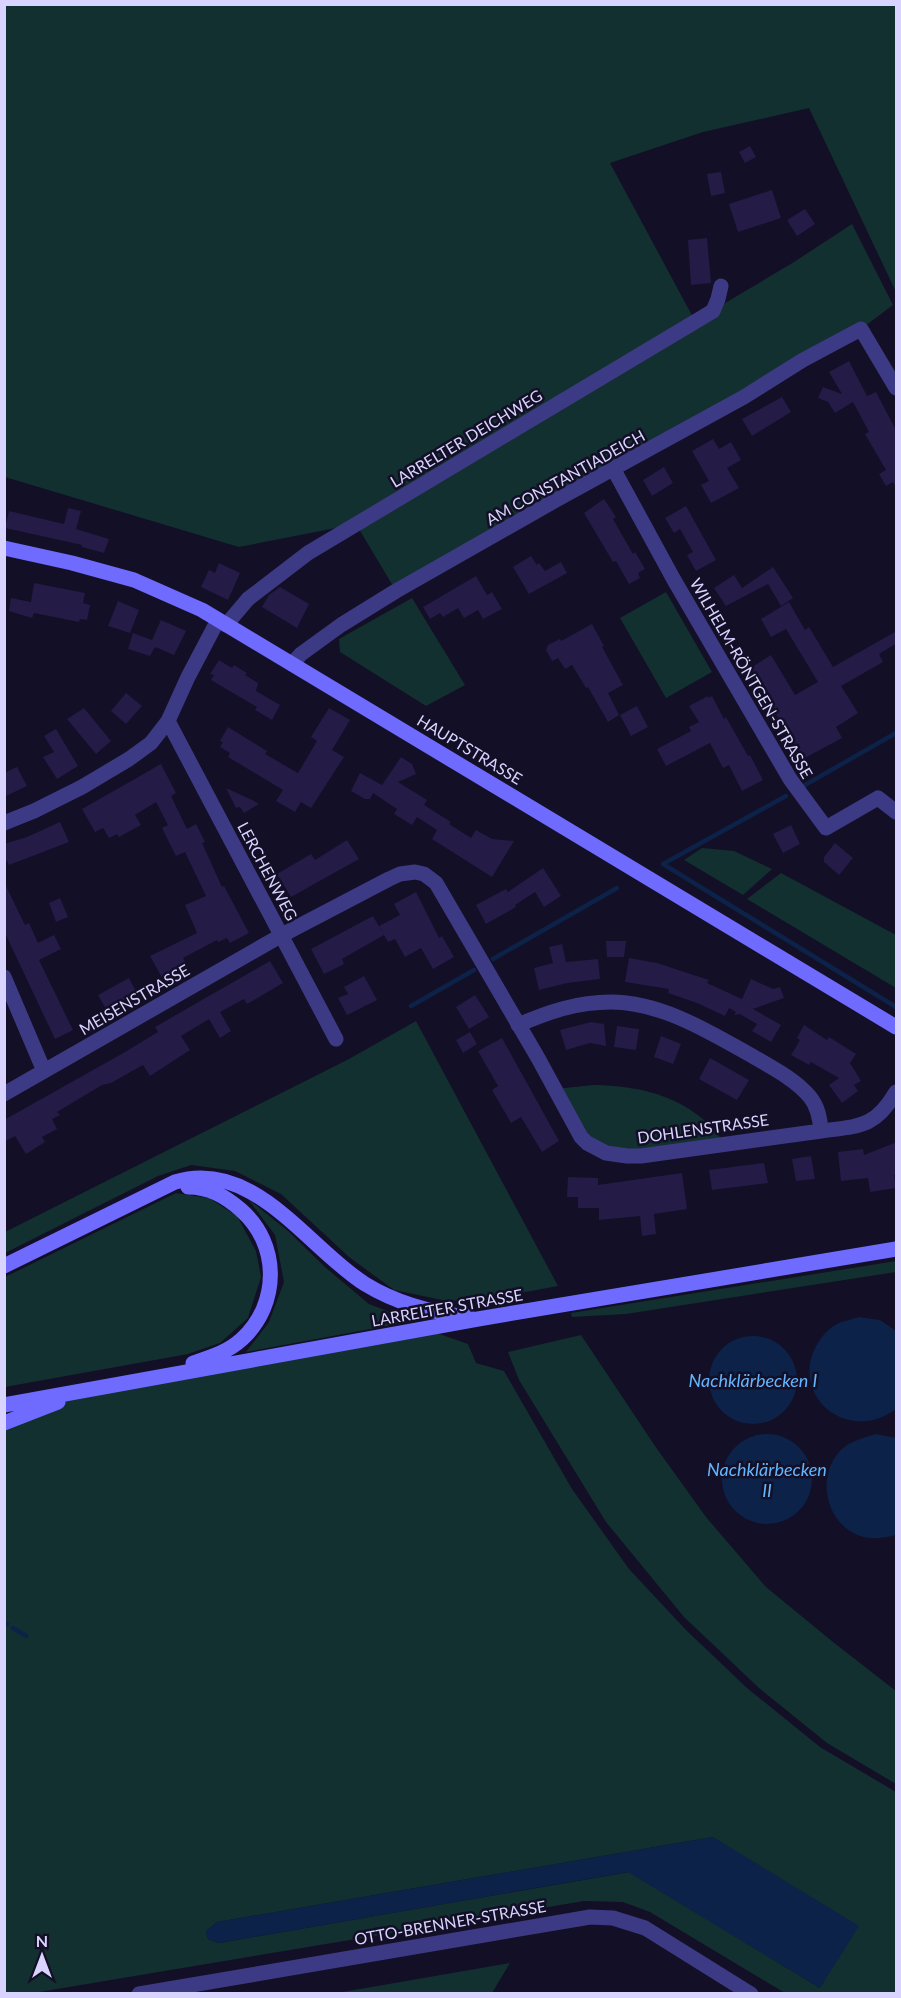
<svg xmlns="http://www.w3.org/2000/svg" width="901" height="1998" font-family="Lato,sans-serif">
  <rect width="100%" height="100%" fill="#130f26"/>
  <path fill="#12302f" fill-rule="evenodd" d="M 5,5 L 896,5 L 896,292 L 809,108 L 703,132 L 610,163 L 695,321 L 794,262 L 852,224 L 893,305 L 861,329 L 396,591 L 356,524 L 239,547 L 5,477 Z
    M 666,592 L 712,672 L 666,698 L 620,618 Z
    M 412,598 L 465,685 L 426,706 L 340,652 L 339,639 Z
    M 702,848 L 734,851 L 772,869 L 743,895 L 684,860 Z
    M 781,873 L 896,935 L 896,988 L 747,899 Z
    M 416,1021 L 558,1286 L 498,1297 L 447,1301 L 394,1290 L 349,1257 L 281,1194 L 235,1171 L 191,1165 L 158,1176 L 5,1253 L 5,1232 L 349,1059 Z
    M 593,1085 C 645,1086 694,1098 725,1144 L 641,1156 L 597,1150 L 555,1089 Z
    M 176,1193 L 209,1198 L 237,1216 L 256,1251 L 261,1277 L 248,1318 L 220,1343 L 188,1354 L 5,1387 L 5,1277 Z
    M 248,1199 L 288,1231 L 326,1268 L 369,1304 L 414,1321 L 246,1352 L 269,1322 L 284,1282 L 275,1235 Z
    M 896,1261 L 896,1272 L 626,1314 L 572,1317 L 571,1313 Z
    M 425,1329 L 468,1344 L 476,1363 L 504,1371 L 572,1489 L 629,1569 L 686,1630 L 747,1688 L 820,1747 L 896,1792 L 896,1993 L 785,1993 L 650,1912 L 623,1902 L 584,1901 L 33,1993 L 5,1993 L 5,1423 L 94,1389 ZM 713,1837 L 820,1988 L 629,1872 L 219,1943 L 208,1939 L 206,1931 L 217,1922 Z
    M 581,1335 L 655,1446 L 706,1517 L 766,1587 L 833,1642 L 896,1691 L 896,1784 L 827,1743 L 759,1688 L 684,1617 L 606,1522 L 519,1380 L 508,1352 Z
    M 510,1963 L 492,1993 L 337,1993 Z"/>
  <path fill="#0c2248" d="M 859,1317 L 880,1320 L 896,1331 L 896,1409 C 846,1446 787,1393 818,1343 C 823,1334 831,1326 841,1322 C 847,1320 854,1319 859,1317 Z
    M709 1380a44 44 0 1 1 88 0a44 44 0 1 1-88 0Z
    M 876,1434 L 896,1438 L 896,1535 C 884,1538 872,1540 860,1536 C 826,1524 816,1478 839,1452 C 849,1441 863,1438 876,1434 Z
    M722 1479a45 45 0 1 1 90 0a45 45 0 1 1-90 0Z
    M 713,1837 L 859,1926 L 820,1988 L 628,1872 L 219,1943 L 208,1939 L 206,1931 L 217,1922 Z"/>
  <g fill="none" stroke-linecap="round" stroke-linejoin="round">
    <path stroke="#0c2248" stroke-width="4.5" d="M 805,785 L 896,733
      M 786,796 L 663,864 L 896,1007
      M 493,959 L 617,888
      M 411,1006 L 474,970
      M 4,1623 L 7,1624
      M 13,1628 L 26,1636"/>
  </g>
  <path fill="#241b47" d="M 750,146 L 756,157 L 745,163 L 739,152 Z
    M 721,172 L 725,193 L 711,196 L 707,174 Z
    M 772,190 L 781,218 L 738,232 L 729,204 Z
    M 805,209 L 815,224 L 797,236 L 787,220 Z
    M 707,238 L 711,283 L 691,285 L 688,240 Z
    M 849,361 L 867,396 L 876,392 L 897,432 L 897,489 L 893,482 L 886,486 L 879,474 L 886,470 L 865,434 L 869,432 L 853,402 L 835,413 L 828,402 L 818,398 L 823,387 L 842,394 L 829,372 Z
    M 782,397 L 791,412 L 752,436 L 742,419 Z
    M 713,439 L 719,449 L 731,442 L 741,460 L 727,468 L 739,488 L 711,503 L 701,485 L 709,481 L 692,451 Z
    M 664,467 L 673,483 L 652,496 L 643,480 Z
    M 604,499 L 616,517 L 613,519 L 633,554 L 635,552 L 645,569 L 638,573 L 640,578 L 629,584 L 616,561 L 613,562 L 584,513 Z
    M 686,506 L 716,560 L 696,571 L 687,555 L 693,552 L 680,529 L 674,533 L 665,518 Z
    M 68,508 L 81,511 L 76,529 L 109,539 L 104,553 L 82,547 L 82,545 L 5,528 L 9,511 L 64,524 Z
    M 531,556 L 537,565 L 539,563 L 545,571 L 561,562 L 567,573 L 529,594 L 513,567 Z
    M 219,563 L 240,573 L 228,600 L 201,587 L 209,570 L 215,573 Z
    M 773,567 L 793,598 L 781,606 L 768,584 L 726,606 L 714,588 L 734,575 L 742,588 Z
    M 476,576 L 487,595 L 492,592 L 502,609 L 483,619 L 478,610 L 464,618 L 458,608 L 443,617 L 440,613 L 430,619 L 423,607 Z
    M 34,583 L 85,593 L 83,603 L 90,605 L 87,620 L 80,619 L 79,622 L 34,613 L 32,618 L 9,611 L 11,598 L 31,602 Z
    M 280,587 L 309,604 L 297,628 L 262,607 L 269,595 Z
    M 118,601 L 139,610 L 130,633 L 108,626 Z
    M 789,602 L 805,630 L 809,627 L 833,667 L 895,632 L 897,635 L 897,643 L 879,654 L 883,662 L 841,686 L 858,713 L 836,727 L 842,738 L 803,759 L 749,669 L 771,655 L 795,695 L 818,682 L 786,629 L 771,637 L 761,619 Z
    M 161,620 L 186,631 L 174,655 L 155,647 L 150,656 L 128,649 L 133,633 L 152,640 Z
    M 592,624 L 604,646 L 602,647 L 623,685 L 608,693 L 619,715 L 608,722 L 588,687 L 586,688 L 572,665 L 565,669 L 558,658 L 552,661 L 546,650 L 548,645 L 560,639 L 561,641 Z
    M 219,660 L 232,668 L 234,665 L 247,673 L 245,675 L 258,683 L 256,691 L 280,705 L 272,720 L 255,710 L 257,707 L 211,680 L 214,675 L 210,674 Z
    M 126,693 L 142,706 L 126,724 L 111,711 Z
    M 708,696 L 708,698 L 712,696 L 724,719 L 726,717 L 748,756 L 750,755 L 763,780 L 742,791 L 729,765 L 723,768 L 710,743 L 666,766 L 657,749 L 691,731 L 689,727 L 699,722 L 689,706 Z
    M 637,706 L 648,727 L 631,736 L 620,715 Z
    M 84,708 L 111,741 L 96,754 L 67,719 Z
    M 329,708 L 350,720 L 332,750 L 344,757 L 311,808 L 301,802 L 295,812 L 276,801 L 283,790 L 228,757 L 230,753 L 220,747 L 223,742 L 220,741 L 228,727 L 267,751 L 265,754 L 298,773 L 317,741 L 311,737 Z
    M 56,729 L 78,766 L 57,779 L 43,757 L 54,752 L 44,736 Z
    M 401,757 L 412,764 L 416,774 L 398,782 L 427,800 L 424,805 L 451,822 L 449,824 L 471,838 L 476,830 L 492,839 L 514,841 L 492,877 L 432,839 L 437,830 L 417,817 L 412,825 L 394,814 L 397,809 L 373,793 L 370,799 L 365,799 L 351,791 L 360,773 L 382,785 Z
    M 161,764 L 176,793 L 171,796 L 187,829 L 196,824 L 205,842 L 202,843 L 222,887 L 224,886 L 249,933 L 230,943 L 227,938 L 218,942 L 217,940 L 183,958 L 189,969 L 165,983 L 150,956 L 197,933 L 185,905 L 206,896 L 185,852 L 176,856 L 162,828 L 168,825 L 156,802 L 135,815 L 141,825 L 119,837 L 117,834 L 109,838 L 103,828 L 95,832 L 82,809 Z
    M 17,767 L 27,786 L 4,797 L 4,773 Z
    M 226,788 L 252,800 L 259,804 L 244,813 L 240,807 L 236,808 Z
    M 60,822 L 69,842 L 9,865 L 7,861 L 4,862 L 4,844 L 27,837 Z
    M 791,825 L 800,844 L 783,853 L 773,834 Z
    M 347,840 L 359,859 L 291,897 L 277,874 L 311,854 L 315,860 Z
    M 835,843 L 853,858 L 839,875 L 824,862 L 824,857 Z
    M 543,868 L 561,896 L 544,907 L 535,892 L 515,905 L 516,907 L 486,924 L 476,905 L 506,889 L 508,892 Z
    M 4,882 L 25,925 L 29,923 L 38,943 L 54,935 L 61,949 L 39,960 L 73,1030 L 55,1039 L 4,931 Z
    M 416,892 L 439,938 L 442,936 L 454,957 L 433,969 L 421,948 L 405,957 L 395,939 L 388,942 L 379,926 L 400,915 L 394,904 Z
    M 60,898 L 68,917 L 56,922 L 49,903 Z
    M 373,916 L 384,935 L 342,959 L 344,964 L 324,974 L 311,949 Z
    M 606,941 L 626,941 L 624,957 L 607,957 Z
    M 562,944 L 566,962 L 598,959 L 600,979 L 567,983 L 539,990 L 534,968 L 553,963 L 549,947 Z
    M 629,958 L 657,963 L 709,980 L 707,983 L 742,999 L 751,979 L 773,989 L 780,987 L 784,998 L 753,1009 L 781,1025 L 771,1042 L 752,1031 L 757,1024 L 740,1014 L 734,1015 L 736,1012 L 729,1008 L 725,1016 L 697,1003 L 668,993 L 669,989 L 625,982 Z
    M 270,961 L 283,983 L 247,1004 L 244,999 L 220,1012 L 231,1031 L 220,1038 L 209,1019 L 181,1036 L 190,1050 L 150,1076 L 143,1065 L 111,1083 L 102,1085 L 57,1112 L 60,1115 L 52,1119 L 57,1129 L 42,1137 L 45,1142 L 26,1154 L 15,1136 L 4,1142 L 4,1120 L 125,1052 L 158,1032 L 155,1027 Z
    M 364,976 L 377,1000 L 347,1015 L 338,998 L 348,994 L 344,987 Z
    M 129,978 L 140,999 L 118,1011 L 114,1005 L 106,1009 L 98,995 Z
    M 475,995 L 489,1017 L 469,1029 L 456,1007 Z
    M 591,1022 L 604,1024 L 606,1046 L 590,1043 L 566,1050 L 560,1030 Z
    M 804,1025 L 827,1040 L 829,1037 L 856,1054 L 850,1063 L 861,1081 L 854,1085 L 858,1091 L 842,1103 L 829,1085 L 839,1078 L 811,1062 L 809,1065 L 791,1055 L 800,1040 L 797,1038 Z
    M 617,1026 L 639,1029 L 636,1050 L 614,1047 Z
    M 470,1032 L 477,1044 L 463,1053 L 456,1040 Z
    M 661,1036 L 681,1044 L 673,1064 L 654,1057 Z
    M 502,1038 L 559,1141 L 542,1152 L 521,1117 L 511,1123 L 492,1090 L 498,1086 L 478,1051 Z
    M 710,1058 L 749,1080 L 737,1100 L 699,1079 Z
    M 897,1142 L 897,1174 L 894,1175 L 896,1188 L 870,1192 L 868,1178 L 841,1181 L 838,1152 L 863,1149 L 864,1155 Z
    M 811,1156 L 815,1179 L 796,1181 L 792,1159 Z
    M 764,1163 L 768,1183 L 712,1190 L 709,1170 Z
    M 682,1173 L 687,1209 L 654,1214 L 656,1234 L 642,1236 L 640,1216 L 599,1220 L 599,1208 L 578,1208 L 578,1197 L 567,1197 L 568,1177 L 598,1178 L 598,1185 Z"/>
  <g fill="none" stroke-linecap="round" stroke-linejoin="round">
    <path stroke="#3d3a85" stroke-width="15" d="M 614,470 L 674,580 L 790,779 L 826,828 L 878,798 L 896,812
      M 226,625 L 248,599 L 308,553 L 713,311 L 718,299 L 721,286
      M 292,664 L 301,654 L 341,625 L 396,591 L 556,500 L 744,397 L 803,360 L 861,329 L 896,388
      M 168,721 L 336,1039
      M 4,823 L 34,811 L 82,787 L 129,759 L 151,743 L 168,721 L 188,677 L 218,620
      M 4,977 L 44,1071
      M 4,1094 L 282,935 L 389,879 L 400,874 L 415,872 L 424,874 L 436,883 L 538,1058 L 581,1137 L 587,1143 L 606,1153 L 627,1156 L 641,1156 L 821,1131 C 820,1118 818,1107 810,1097 C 796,1080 773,1068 754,1057 C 711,1033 662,1002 611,1002 C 577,1002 548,1012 518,1025
      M 821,1131 C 859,1126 875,1128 896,1092
      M 139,1994 L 590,1917 L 613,1918 L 645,1928 L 751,1994"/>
    <path stroke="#6f6bff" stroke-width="15" d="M 4,548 L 72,563 L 134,580 L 202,610 L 896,1027
      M 188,1187 C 209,1187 225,1196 241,1210 C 280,1244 280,1304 242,1339 C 228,1352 211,1357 193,1363
      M 4,1266 L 175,1182 C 254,1158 308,1248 365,1284 C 396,1303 433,1313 469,1317
      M 4,1405 L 478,1319 L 896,1249
      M 4,1423 L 58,1402"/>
  </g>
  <g text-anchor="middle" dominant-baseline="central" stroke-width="5" stroke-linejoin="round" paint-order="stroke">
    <g font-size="16" fill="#d9d4ff" stroke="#130f26">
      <text transform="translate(466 438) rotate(-31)">LARRELTER DEICHWEG</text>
      <text transform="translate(565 477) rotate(-29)">AM CONSTANTIADEICH</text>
      <text transform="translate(752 678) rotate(60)">WILHELM-RÖNTGEN-STRASSE</text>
      <text transform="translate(470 749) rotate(31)">HAUPTSTRASSE</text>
      <text transform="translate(268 871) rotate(62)">LERCHENWEG</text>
      <text transform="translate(134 999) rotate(-30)">MEISENSTRASSE</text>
      <text transform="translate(703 1128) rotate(-8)">DOHLENSTRASSE</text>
      <text transform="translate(447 1307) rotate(-10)">LARRELTER STRASSE</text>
      <text transform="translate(450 1922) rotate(-10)">OTTO-BRENNER-STRASSE</text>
    </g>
    <g font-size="18" font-style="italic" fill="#62b6ff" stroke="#130f26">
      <text x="753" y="1380">Nachklärbecken I</text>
      <text x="767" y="1469">Nachklärbecken<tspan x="767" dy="21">II</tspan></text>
    </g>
  </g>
  <rect width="901" height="1998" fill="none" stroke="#d9d4ff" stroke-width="12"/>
  <g transform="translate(42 1956)" stroke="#130f26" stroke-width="4.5" paint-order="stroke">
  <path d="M0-4.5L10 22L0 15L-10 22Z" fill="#d9d4ff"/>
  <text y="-9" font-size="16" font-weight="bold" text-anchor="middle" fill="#d9d4ff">N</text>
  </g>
</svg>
